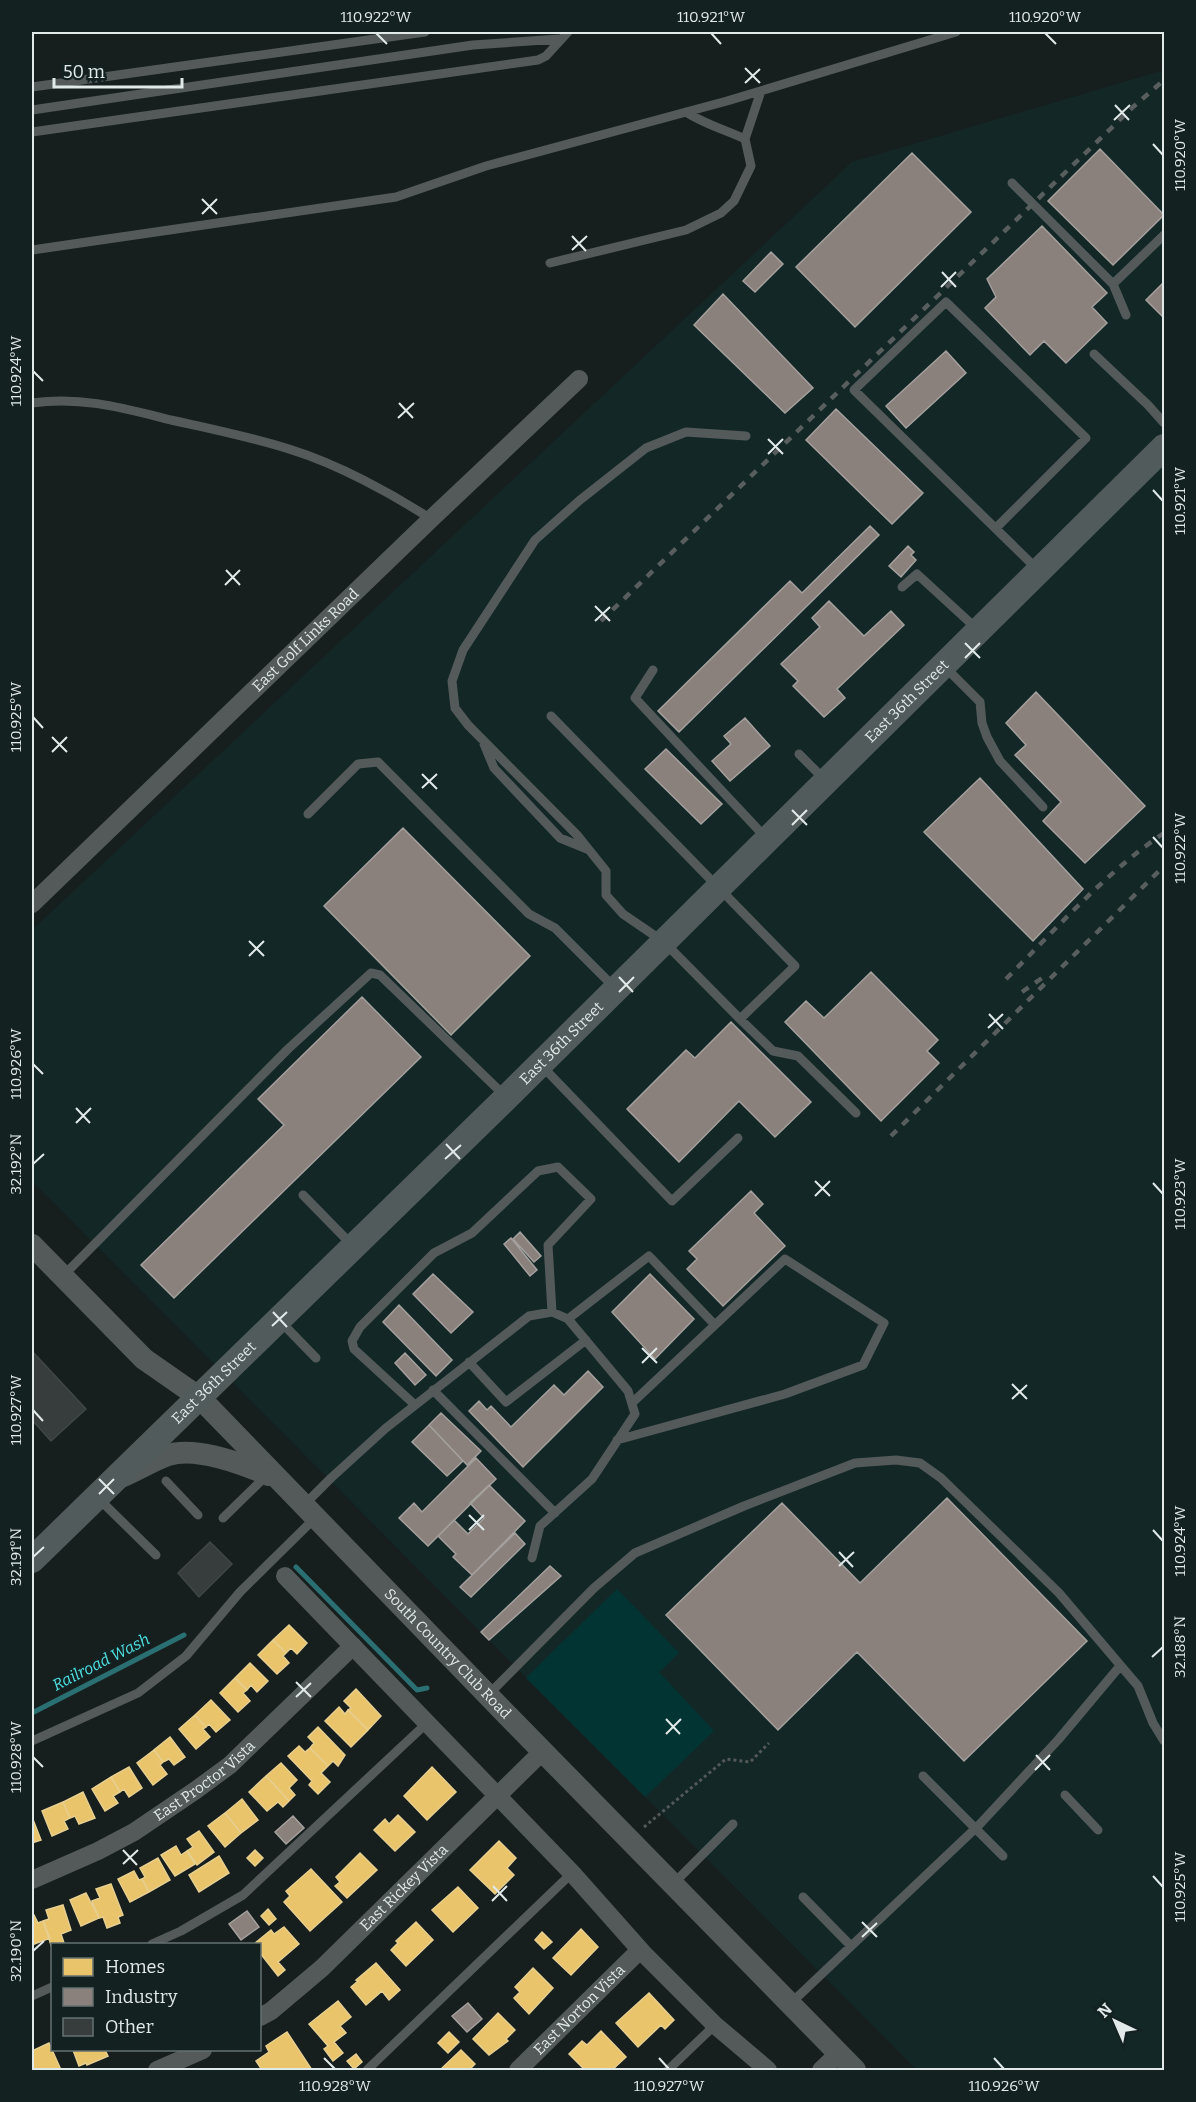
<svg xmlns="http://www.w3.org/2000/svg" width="1196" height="2102" font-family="Bitter,serif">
  <rect width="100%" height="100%" fill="#171e1e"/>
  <path fill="#132727" d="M 1164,70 L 1164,2070 L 917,2070 L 32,1181 L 32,930 L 852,162 Z"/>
  <path fill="#033434" d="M 617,1589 L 679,1653 L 659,1672 L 714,1731 L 645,1797 L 526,1678 Z"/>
  <path fill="#e9c46a" stroke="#e7cf90" stroke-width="1.5" d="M 289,1625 L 307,1643 L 297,1654 L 291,1648 L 286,1653 L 273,1640 Z
    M 273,1640 L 286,1653 L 283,1656 L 289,1663 L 277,1674 L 258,1655 Z
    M 250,1663 L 268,1681 L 257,1692 L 251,1685 L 247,1690 L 235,1678 Z
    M 235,1678 L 247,1690 L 243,1693 L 250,1701 L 238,1712 L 220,1693 Z
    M 356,1689 L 381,1716 L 368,1730 L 348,1710 L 351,1708 L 344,1701 Z
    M 211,1700 L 230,1720 L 216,1732 L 209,1724 L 206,1727 L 195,1715 Z
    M 339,1707 L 345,1714 L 348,1710 L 368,1730 L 351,1747 L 325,1721 Z
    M 195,1715 L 206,1727 L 203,1729 L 210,1737 L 196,1749 L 179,1729 Z
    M 318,1727 L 345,1755 L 338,1766 L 333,1761 L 328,1766 L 310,1748 L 314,1743 L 308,1737 Z
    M 170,1737 L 185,1757 L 174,1765 L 169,1759 L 163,1762 L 154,1750 Z
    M 299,1746 L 305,1752 L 310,1748 L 328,1766 L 321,1773 L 330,1782 L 318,1794 L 309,1785 L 312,1781 L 288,1756 Z
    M 154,1750 L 163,1762 L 160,1765 L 167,1774 L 153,1785 L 137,1763 Z
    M 281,1763 L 297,1780 L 289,1788 L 295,1795 L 289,1801 L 266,1776 Z
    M 129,1767 L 142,1788 L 129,1797 L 124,1789 L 120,1792 L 111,1777 Z
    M 432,1767 L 456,1792 L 427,1820 L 404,1796 Z
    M 266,1776 L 289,1801 L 283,1807 L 278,1802 L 267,1811 L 249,1792 Z
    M 111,1777 L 120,1792 L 113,1796 L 118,1803 L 105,1811 L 92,1789 Z
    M 83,1792 L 95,1818 L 79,1824 L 75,1816 L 70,1818 L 63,1802 Z
    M 242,1799 L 258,1820 L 241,1833 L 225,1813 Z
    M 63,1802 L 70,1818 L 64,1821 L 68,1829 L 52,1836 L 42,1811 Z
    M 225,1813 L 241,1833 L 225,1847 L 208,1826 Z
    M 398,1815 L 415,1832 L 395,1851 L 374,1830 L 385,1819 L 389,1824 Z
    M 32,1817 L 41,1840 L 32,1843 Z
    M 199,1831 L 214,1852 L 197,1865 L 187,1851 L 193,1847 L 187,1839 Z
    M 499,1841 L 516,1858 L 507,1868 L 514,1875 L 495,1894 L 470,1870 Z
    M 176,1846 L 181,1855 L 187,1851 L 195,1864 L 175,1876 L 161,1855 Z
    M 255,1850 L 263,1858 L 255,1866 L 247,1858 Z
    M 360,1853 L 377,1870 L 347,1898 L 335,1886 L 340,1882 L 336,1877 Z
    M 219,1856 L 229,1873 L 199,1892 L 189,1875 Z
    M 158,1858 L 170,1880 L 149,1892 L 142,1879 L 145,1877 L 140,1868 Z
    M 311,1869 L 342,1902 L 310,1931 L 284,1902 L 290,1896 L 286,1891 Z
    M 134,1871 L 139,1880 L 142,1879 L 149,1892 L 130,1902 L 118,1879 Z
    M 111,1884 L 123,1915 L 118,1917 L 120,1923 L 107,1928 L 103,1917 L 99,1918 L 92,1901 L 100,1898 L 96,1889 Z
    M 458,1887 L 478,1908 L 453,1932 L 432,1910 Z
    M 86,1893 L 99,1918 L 81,1926 L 70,1900 Z
    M 63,1905 L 71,1930 L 61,1934 L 64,1943 L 52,1944 L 52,1948 L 43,1921 L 49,1919 L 46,1910 Z
    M 268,1909 L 276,1919 L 269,1925 L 261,1916 Z
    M 34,1915 L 38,1923 L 43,1921 L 50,1938 L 32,1945 L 32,1916 Z
    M 416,1922 L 433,1940 L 406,1966 L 391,1950 L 398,1943 L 396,1941 Z
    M 284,1927 L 299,1944 L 278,1962 L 285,1970 L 278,1976 L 260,1953 L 260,1944 L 254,1944 L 271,1930 L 274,1934 Z
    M 581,1929 L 598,1947 L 571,1975 L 553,1958 Z
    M 542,1932 L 552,1942 L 544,1949 L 535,1940 Z
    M 376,1963 L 400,1990 L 389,2000 L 382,1991 L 366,2005 L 351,1987 L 358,1981 L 356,1980 Z
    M 533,1968 L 553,1988 L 529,2014 L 514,1998 L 520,1992 L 515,1987 Z
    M 649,1993 L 674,2020 L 665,2029 L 661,2025 L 638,2047 L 616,2023 Z
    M 338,2001 L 351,2017 L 340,2026 L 346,2033 L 334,2042 L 343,2053 L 333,2061 L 324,2049 L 328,2046 L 309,2024 Z
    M 498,2013 L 515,2030 L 506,2039 L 508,2041 L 489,2055 L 473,2039 Z
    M 601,2031 L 626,2057 L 612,2070 L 585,2070 L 569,2054 L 582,2041 L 587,2045 Z
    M 287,2032 L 312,2070 L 262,2070 L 256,2061 L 269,2052 L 266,2046 Z
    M 449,2032 L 459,2042 L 448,2053 L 438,2043 Z
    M 49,2043 L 61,2070 L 32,2070 L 32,2051 Z
    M 73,2050 L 105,2050 L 108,2056 L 87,2065 L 86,2063 L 79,2066 Z
    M 461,2050 L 475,2064 L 469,2070 L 440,2070 Z
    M 356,2054 L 362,2062 L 354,2069 L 347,2061 Z"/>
  <path fill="#8a817c" stroke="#a4a09d" stroke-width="1.5" d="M 1100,149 L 1164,215 L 1113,265 L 1048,201 Z
    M 912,153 L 971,212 L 855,327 L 796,267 Z
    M 1042,226 L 1107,293 L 1092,307 L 1107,323 L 1066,363 L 1044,341 L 1030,355 L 985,308 L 996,297 L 987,279 Z
    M 771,252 L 783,264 L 755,292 L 743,281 Z
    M 1164,282 L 1164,318 L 1146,300 Z
    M 723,294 L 813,388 L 785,413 L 694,325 Z
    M 946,351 L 966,373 L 906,428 L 886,406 Z
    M 836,409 L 923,493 L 892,524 L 806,440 Z
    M 870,526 L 879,535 L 679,732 L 658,711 L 790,581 L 802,593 Z
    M 908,546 L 914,552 L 911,555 L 916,560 L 901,577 L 889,566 Z
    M 829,601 L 864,636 L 891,611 L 904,625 L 837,689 L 845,698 L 824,717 L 793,686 L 798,681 L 781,664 L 820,627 L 812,618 Z
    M 1036,692 L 1145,806 L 1085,863 L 1043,821 L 1061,802 L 1015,755 L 1026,745 L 1006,723 Z
    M 745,718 L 770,746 L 730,781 L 712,761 L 731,744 L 724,736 Z
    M 666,749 L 722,804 L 701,824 L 645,769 Z
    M 980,778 L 1083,889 L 1033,941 L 924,832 Z
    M 403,828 L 530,956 L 451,1035 L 324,906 Z
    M 871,972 L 938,1040 L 927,1051 L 939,1063 L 881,1121 L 785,1022 L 806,1001 L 824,1018 Z
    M 362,997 L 421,1057 L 174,1298 L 141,1265 L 284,1125 L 258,1099 Z
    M 731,1022 L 811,1102 L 775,1137 L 739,1101 L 679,1162 L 627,1109 L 686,1050 L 695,1058 Z
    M 751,1191 L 763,1204 L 754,1213 L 785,1246 L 723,1306 L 687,1269 L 697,1259 L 689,1251 Z
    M 520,1232 L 541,1256 L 534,1262 L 513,1239 Z
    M 511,1238 L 537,1270 L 530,1276 L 504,1244 Z
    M 433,1274 L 473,1312 L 451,1333 L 413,1294 Z
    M 650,1274 L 694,1319 L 655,1359 L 612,1312 Z
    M 399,1305 L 452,1360 L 436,1376 L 383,1322 Z
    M 405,1353 L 426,1375 L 415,1385 L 395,1363 Z
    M 588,1371 L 603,1387 L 523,1467 L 469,1411 L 479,1401 L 487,1410 L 491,1406 L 511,1427 L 554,1385 L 564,1395 Z
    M 441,1413 L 481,1451 L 467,1465 L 429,1425 Z
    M 429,1425 L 463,1461 L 447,1476 L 412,1442 Z
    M 476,1458 L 496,1479 L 428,1546 L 399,1518 L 414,1503 L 422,1512 Z
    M 489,1485 L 525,1521 L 472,1575 L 453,1557 L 456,1554 L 438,1536 L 454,1520 L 468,1534 L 484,1518 L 470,1503 Z
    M 947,1498 L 1087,1641 L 964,1761 L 857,1652 L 778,1730 L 666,1615 L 782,1503 L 860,1583 Z
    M 515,1533 L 525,1544 L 471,1597 L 460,1587 Z
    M 550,1566 L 561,1576 L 489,1640 L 481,1632 Z
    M 293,1816 L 304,1828 L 286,1844 L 275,1832 Z
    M 247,1911 L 259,1927 L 241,1940 L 229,1924 Z
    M 468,2003 L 482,2019 L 467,2032 L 452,2016 Z"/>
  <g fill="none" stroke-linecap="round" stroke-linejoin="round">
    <path stroke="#2a6f71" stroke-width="5" d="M 296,1567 L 417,1690 L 427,1688
      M 32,1713 L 184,1635"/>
  </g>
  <path fill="#373c3c" stroke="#404646" stroke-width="1.5" d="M 32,1351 L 86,1409 L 51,1441 L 32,1420 Z
    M 210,1542 L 232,1564 L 199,1597 L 178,1573 Z"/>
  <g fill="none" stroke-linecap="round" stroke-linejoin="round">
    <path stroke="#535959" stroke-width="3" stroke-dasharray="3 3" stroke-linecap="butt" d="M 644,1827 L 726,1759 L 750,1762 L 769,1743"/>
    <path stroke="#545a5a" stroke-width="9" d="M 32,87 L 425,32
      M 32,110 L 473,45 L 559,39
      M 686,112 C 704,124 726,130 745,139
      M 32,132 L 538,60 L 546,56 L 568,32
      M 1012,183 L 1113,284 L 1164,235
      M 32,250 L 396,197 L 486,166 L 727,101 L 956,32
      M 550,263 L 686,230 L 721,213 L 734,201 L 751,166 L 745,139 L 761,91
      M 1113,284 L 1126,315
      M 1094,354 L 1148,405 L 1164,423
      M 32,403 C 81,396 123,408 171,420 C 212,429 252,437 292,450 C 337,464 391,493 431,519
      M 996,528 L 1086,438 L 946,302 L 854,390 L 1037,569
      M 902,587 L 917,574 L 977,629
      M 945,667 L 980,702 L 982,723 L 987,737 L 1000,761 L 1043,807
      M 653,670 L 635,698 L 766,838
      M 551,716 L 795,966 L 740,1019 L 664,942 L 623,914 L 606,895 L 606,871 L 578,836 L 468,725 L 455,708 L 452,681 L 463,650 L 535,540 L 580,500 L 646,448 L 686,432 L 746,436
      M 484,744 L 494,768 L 560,838 L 587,849
      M 799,754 L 825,780
      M 308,814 L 358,764 L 378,762 L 529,914 L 555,928 L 614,987
      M 740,1019 L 773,1051 L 798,1056 L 856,1113
      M 542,1066 L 672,1201 L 738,1138
      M 303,1195 L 352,1245
      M 62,1277 L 288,1049 L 371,973 L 380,975 L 506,1097
      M 568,1319 L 649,1256 L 715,1325
      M 280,1321 L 316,1358
      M 469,1362 L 506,1402 L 586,1340
      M 433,1390 L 555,1513
      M 415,1405 L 354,1349 L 352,1341 L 360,1327 L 434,1253 L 472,1233 L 538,1171 L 558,1167 L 591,1199 L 548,1245 L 552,1312
      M 617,1440 L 785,1394 L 863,1365 L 884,1323 L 785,1259 L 632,1403
      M 166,1481 L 198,1515
      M 99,1499 L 156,1555
      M 304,1505 L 331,1478 L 386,1428 L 529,1316 L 552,1312 L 568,1319 L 628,1391 L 635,1414 L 592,1479 L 540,1526 L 532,1558
      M 223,1518 L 266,1476
      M 488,1695 L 594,1588 L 635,1553 L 744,1506 L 855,1463 L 896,1460 L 920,1463 L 941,1478 L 1059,1593 L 1138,1686 L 1153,1723 L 1164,1741
      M 32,1741 L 138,1693 L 186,1656 L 240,1592 L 316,1517
      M 923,1776 L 1003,1856
      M 1065,1795 L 1098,1830
      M 673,1884 L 733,1824
      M 803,1897 L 851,1946
      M 152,1944 L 181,1931 L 243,1895 L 428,1722
      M 32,1996 L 52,1987
      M 790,2004 L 979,1825 L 1058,1740 L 1120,1666
      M 367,2070 L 572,1873
      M 668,2070 L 715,2025"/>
    <g stroke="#545a5a" stroke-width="18">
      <path id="s1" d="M 32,904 L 431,519 L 579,379"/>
      <path d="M 285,1576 L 572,1873 L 643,1953 L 715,2025 L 768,2070"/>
      <path id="s2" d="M 32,1880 L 98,1851 L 134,1832 L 196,1790 L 230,1765 L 353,1646"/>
      <path id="s3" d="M 260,2017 L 271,2011 L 322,1968 L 543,1751"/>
      <path d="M 157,2070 L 203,2050"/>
      <path id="s4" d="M 518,2070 L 640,1950"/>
      <path d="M 821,2070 L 839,2053"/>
    </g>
    <g stroke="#545a5a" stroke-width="22">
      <path id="s5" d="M 32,1245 L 144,1359 L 200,1398 L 510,1718 L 855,2070"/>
      <path d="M 121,1477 C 137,1470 152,1461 168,1455 C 196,1446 243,1464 269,1475"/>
    </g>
    <path stroke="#525b5b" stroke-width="26" id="s6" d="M 32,1560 L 506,1098 L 1164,447"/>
    <path stroke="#585e5e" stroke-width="4.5" stroke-dasharray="8 8" stroke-linecap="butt" d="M 601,621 L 1133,107 L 1164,80
      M 1006,979 C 1057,928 1105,873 1164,833
      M 1022,992 L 1042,978
      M 891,1136 L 1164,866"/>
  </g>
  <path fill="none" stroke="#e1e9e9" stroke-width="2" d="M 376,33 L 387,44M 711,33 L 721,44M 1045,33 L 1056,44M 745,68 L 760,83M 745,83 L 760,69M 1115,105 L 1129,120M 1114,120 L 1130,105M 1153,144 L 1163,155M 202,199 L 217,214M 202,214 L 217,199M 572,236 L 586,251M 572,250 L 587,236M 942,272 L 956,287M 941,287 L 956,272M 33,371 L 43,381M 399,403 L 413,418M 398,418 L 414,403M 768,439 L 783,454M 768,454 L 783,439M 1153,490 L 1163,501M 226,570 L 240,585M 225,585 L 240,570M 595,606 L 610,621M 595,621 L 610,607M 965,643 L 980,658M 965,658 L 980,643M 33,717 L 43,728M 52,737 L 67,752M 52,752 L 67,737M 422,774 L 437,789M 422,788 L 437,774M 792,810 L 807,825M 792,825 L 807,810M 1153,837 L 1163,848M 249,941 L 264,956M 249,956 L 264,941M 619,977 L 633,992M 619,992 L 634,977M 989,1014 L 1003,1029M 988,1028 L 1003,1014M 33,1064 L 43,1074M 76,1108 L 90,1123M 76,1123 L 91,1108M 446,1144 L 460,1159M 445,1159 L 461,1145M 33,1164 L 44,1154M 815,1181 L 830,1196M 1153,1183 L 1163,1194M 815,1196 L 830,1181M 273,1312 L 287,1327M 272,1326 L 287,1312M 642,1348 L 657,1363M 642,1363 L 657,1348M 1012,1384 L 1027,1399M 1012,1399 L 1027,1385M 33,1410 L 43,1421M 99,1479 L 114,1494M 99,1494 L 114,1479M 469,1515 L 484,1530M 469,1530 L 484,1515M 1153,1530 L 1163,1541M 839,1552 L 853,1567M 33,1557 L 44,1547M 839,1566 L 854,1552M 1152,1657 L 1163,1647M 296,1682 L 311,1697M 296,1697 L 311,1683M 666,1719 L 680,1734M 666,1734 L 681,1719M 1036,1755 L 1050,1770M 33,1757 L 43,1767M 1035,1770 L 1050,1755M 123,1850 L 137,1865M 123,1864 L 138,1850M 1153,1876 L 1163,1887M 493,1886 L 507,1901M 492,1901 L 507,1886M 862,1922 L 877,1937M 862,1937 L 877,1923M 33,1951 L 44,1941M 324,2058 L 335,2069M 659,2058 L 669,2069M 994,2058 L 1004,2069"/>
  <g text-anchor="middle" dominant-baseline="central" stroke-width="6" stroke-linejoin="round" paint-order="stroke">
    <g font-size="15" fill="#e1e9e9" stroke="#142121">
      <text stroke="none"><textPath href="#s1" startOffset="380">East Golf Links Road</textPath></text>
      <text stroke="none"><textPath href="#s6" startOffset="1226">East 36th Street</textPath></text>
      <text stroke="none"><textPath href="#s6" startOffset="740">East 36th Street</textPath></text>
      <text stroke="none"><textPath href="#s6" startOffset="254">East 36th Street</textPath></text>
      <text stroke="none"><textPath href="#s5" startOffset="584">South Country Club Road</textPath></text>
      <text stroke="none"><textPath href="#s2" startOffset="200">East Proctor Vista</textPath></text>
      <text stroke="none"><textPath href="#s3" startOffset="194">East Rickey Vista</textPath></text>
      <text stroke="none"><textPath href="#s4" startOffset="86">East Norton Vista</textPath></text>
    </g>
    <g font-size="16" font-style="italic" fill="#50e1e4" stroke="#142121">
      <text transform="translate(101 1662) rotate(-27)">Railroad Wash</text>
    </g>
  </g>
  <rect width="1196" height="2102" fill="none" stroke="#142121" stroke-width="66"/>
  <rect x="51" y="1943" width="210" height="108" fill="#142121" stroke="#667171" stroke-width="1.5"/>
  <rect x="63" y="1958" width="30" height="18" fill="#e9c46a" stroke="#667171" stroke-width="1.5"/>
  <text x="105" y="1973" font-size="18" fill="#e1e9e9">Homes</text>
  <rect x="63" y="1988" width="30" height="18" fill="#8a817c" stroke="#667171" stroke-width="1.5"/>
  <text x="105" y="2003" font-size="18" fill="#e1e9e9">Industry</text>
  <rect x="63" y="2018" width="30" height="18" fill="#373c3c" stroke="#667171" stroke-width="1.5"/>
  <text x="105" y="2033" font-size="18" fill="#e1e9e9">Other</text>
  <g transform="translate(1115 2021) rotate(316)" stroke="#142121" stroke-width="4.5" paint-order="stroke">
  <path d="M0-4.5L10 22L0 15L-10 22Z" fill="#e1e9e9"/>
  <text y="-9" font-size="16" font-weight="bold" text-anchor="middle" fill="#e1e9e9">N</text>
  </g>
  <path d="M54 78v9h128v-9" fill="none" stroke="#e1e9e9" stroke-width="3"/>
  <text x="63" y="78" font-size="18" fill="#e1e9e9" stroke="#142121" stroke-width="4.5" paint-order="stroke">50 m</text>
  <rect x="33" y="33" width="1130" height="2036" fill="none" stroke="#e1e9e9" stroke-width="2"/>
  <g font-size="15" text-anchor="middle" fill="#e1e9e9">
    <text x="376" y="22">110.922°W</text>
    <text x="711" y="22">110.921°W</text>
    <text x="1045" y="22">110.920°W</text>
    <text transform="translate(1180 155) rotate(-90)" y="5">110.920°W</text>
    <text transform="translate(16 371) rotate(-90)" y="5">110.924°W</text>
    <text transform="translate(1180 501) rotate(-90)" y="5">110.921°W</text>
    <text transform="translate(16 717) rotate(-90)" y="5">110.925°W</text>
    <text transform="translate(1180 848) rotate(-90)" y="5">110.922°W</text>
    <text transform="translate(16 1064) rotate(-90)" y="5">110.926°W</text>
    <text transform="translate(16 1164) rotate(-90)" y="5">32.192°N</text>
    <text transform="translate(1180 1194) rotate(-90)" y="5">110.923°W</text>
    <text transform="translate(16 1410) rotate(-90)" y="5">110.927°W</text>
    <text transform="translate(1180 1541) rotate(-90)" y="5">110.924°W</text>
    <text transform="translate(16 1557) rotate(-90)" y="5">32.191°N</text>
    <text transform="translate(1180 1647) rotate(-90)" y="5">32.188°N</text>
    <text transform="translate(16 1757) rotate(-90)" y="5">110.928°W</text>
    <text transform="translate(1180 1887) rotate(-90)" y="5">110.925°W</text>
    <text transform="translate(16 1951) rotate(-90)" y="5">32.190°N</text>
    <text x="335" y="2091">110.928°W</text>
    <text x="669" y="2091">110.927°W</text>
    <text x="1004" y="2091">110.926°W</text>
  </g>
</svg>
